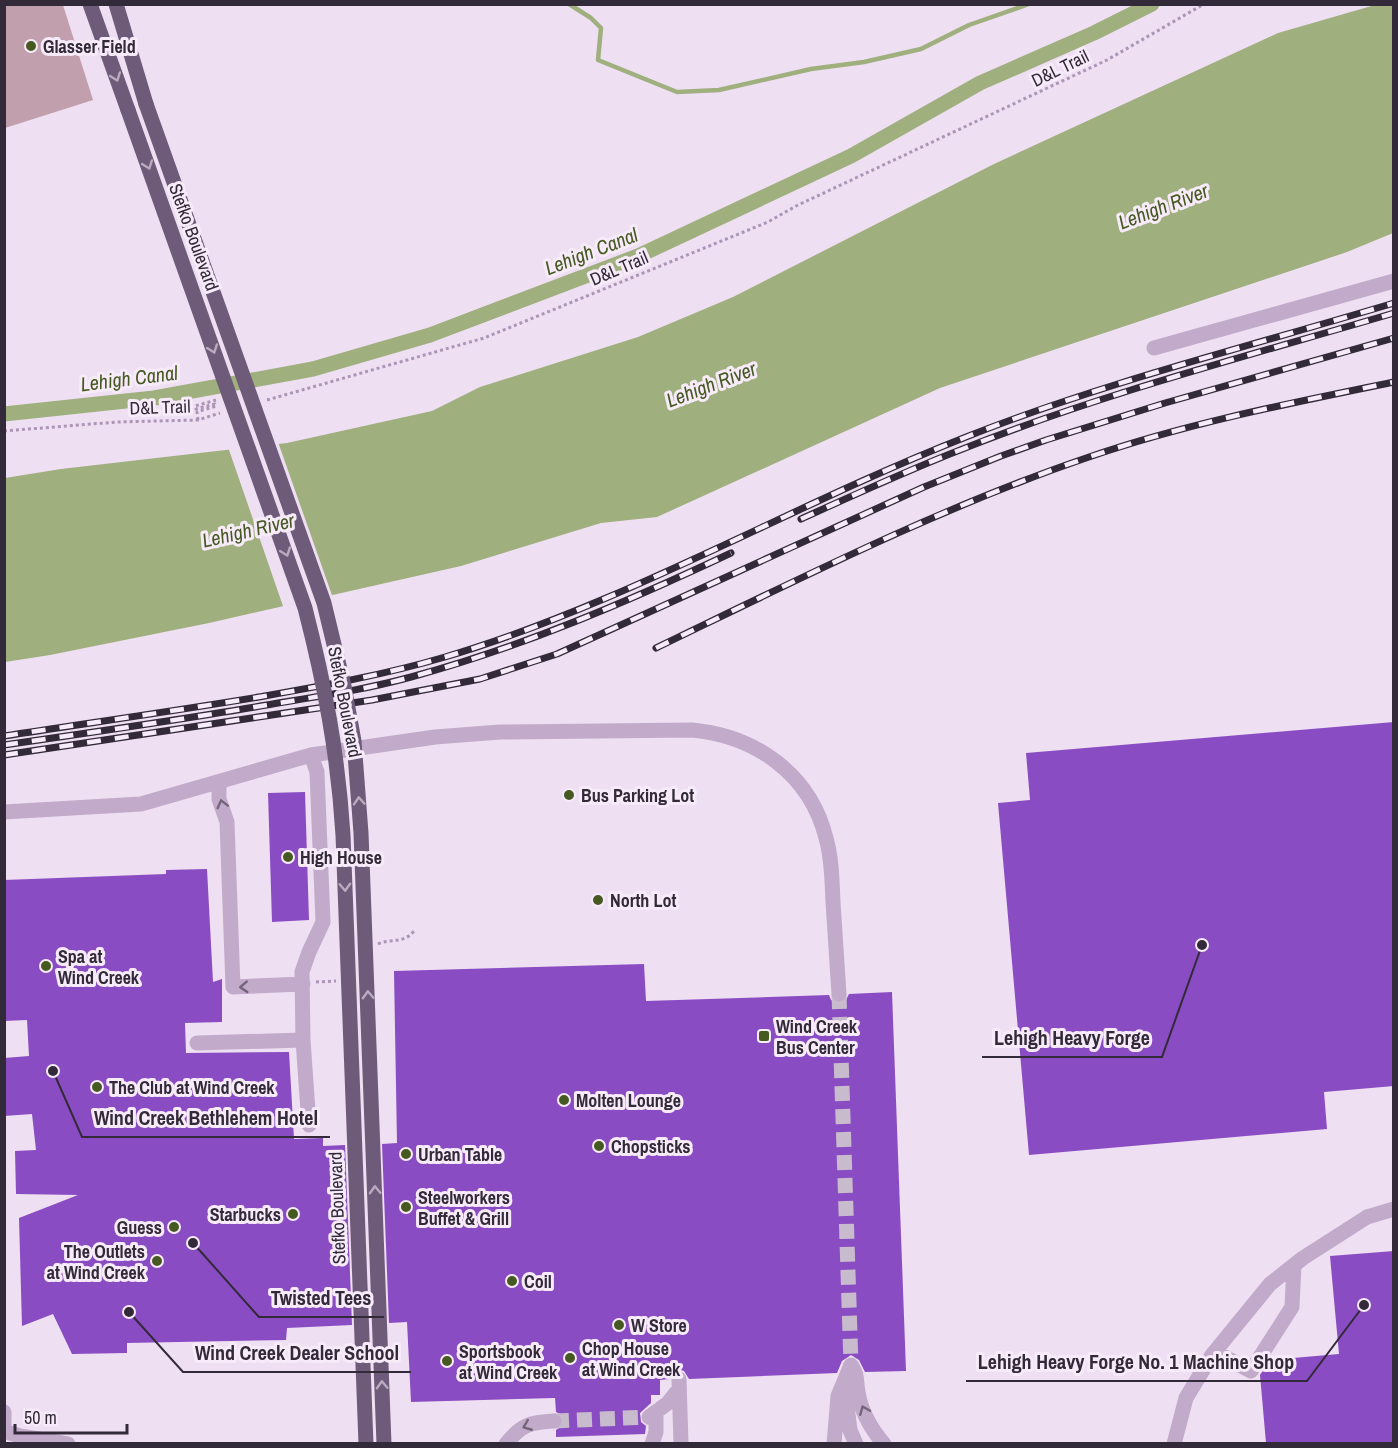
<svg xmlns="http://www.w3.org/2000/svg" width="1398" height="1448" font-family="'Archivo Narrow',sans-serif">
  <rect width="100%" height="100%" fill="#eedff2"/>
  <path fill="#c19fac" d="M 5,4 L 63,5 L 93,100 L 5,128 Z"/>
  <path fill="#9faf7e" d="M 1375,5 L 1393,5 L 1393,233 L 1347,252 L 940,388 L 657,517 L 601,523 L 461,566 L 209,623 L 50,655 L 5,662 L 5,478 L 61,469 L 287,443 L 432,411 L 480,387 L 638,337 L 733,297 L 994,164 L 1278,33 Z"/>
  <path fill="#eedff2" d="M 278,442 L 333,598 L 284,609 L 228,447 Z"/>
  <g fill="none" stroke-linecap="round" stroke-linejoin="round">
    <path stroke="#9faf7e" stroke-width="4.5" d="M 569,4 L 591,18 L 601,28 L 598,60 L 677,92 L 719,90 L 811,69 L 864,62 L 921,49 L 969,25 L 1029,4"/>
    <path stroke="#9faf7e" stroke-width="15" d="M 4,414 L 154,398 L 313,369 L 430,335 L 638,256 L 851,156 L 980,83 L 1094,33 L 1152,4"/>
  </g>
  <path fill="#8a4cc2" d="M 1394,722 L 1394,1086 L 1324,1092 L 1327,1129 L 1029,1155 L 998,803 L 1030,800 L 1026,753 Z
    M 305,792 L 309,920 L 272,922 L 268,793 Z
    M 207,869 L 213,982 L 222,979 L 222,1022 L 185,1023 L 186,1053 L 289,1052 L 294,1139 L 323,1138 L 323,1146 L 345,1145 L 352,1325 L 287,1328 L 286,1340 L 127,1343 L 127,1353 L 72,1354 L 53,1314 L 22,1326 L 19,1218 L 78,1195 L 16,1194 L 15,1151 L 36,1150 L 32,1114 L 4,1116 L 4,1058 L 29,1056 L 27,1020 L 4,1021 L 4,880 L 166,874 L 166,870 Z
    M 644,964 L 646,1001 L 829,995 L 831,1000 L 839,1004 L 845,1002 L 849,994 L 892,992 L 906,1371 L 865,1372 L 859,1360 L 851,1355 L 842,1361 L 837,1373 L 689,1379 L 684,1371 L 678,1369 L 671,1374 L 669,1379 L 660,1380 L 660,1395 L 651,1395 L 651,1403 L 640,1413 L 641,1422 L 646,1426 L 645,1434 L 556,1437 L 556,1430 L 562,1426 L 564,1421 L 562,1415 L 556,1412 L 555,1398 L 411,1402 L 407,1322 L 389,1323 L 382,1144 L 397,1143 L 394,971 Z
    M 1394,1251 L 1394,1443 L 1266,1443 L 1260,1375 L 1270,1360 L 1339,1354 L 1330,1256 Z"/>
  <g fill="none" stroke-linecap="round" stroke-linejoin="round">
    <path stroke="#c8bbcd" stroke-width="15" stroke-dasharray="15 8" stroke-linecap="butt" d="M 839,994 L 851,1365
      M 554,1421 L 649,1417"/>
    <path stroke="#ac95b6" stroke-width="3" stroke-dasharray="3 3" stroke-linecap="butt" d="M 267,400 L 484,338 L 768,222 L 796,206 L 1107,60 L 1204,4
      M 198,420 L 197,412 L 216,406 L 215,404 L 196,409 L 195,406 L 216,400
      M 4,431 L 117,422 L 198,420 L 220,413
      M 378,944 C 391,938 404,944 414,931
      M 316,982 L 336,981"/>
    <path stroke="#c2abca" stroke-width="15" d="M 1154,348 L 1394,281
      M 219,782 L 219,799 L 227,822 L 233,987 L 303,984
      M 4,812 L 141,804 L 311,755 L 435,737 L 500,732 L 692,730 C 756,736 810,774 826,838 C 832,859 832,881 833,902 C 835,933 837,964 839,994
      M 197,1043 L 303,1040
      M 309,1125 L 303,1040 L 302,972 L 309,952 L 323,922 L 317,772 L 311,755
      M 1215,1352 L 1251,1371 L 1292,1307 L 1294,1265
      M 679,1379 L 681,1444
      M 845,1391 L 850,1430 L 856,1444
      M 4,1412 L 4,1429
      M 649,1417 L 668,1403 L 679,1389
      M 4,1431 L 20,1436 L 68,1444
      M 506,1444 C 521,1425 530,1422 554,1421
      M 652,1444 L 656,1432 L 656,1417
      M 834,1444 L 838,1396 L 851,1365 C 858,1374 856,1381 858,1392 C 861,1411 872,1430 884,1444
      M 1174,1444 L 1186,1398 L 1212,1355 L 1270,1284 L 1303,1258 L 1367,1217 L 1394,1209"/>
    <path stroke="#6e5b79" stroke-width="15" d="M 90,4 L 128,110
      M 116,4 L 146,104"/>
    <g stroke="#322a38" stroke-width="7">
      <path id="rail" d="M 801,519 C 854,495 906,471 960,450 C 1100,394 1248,356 1394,313
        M 656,648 C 799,579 939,508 1089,457 C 1188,423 1291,403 1394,382
        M 4,736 C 89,723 174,711 259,697 C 321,686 384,675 445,657 C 627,603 790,506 966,437 C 1105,382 1251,346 1394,303
        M 4,745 C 88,733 172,721 255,707 C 307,698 360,691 411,677 C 522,647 627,602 731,553
        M 4,755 L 372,700 L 480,679 L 557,654 L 924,487 L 1001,456 L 1046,440 L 1165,403 L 1394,338"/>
    </g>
    <use href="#rail" stroke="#f7ebfa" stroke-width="4.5" stroke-dasharray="14" stroke-linecap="butt"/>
    <path stroke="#6e5b79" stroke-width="15" d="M 146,104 L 324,603 L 344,686 L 354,741 L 361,833 L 384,1444
      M 128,110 L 305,608 C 325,686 338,754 343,835 L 366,1444"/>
  </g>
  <defs><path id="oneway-chevron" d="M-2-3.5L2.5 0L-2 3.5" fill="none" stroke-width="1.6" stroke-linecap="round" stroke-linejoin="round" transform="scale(1.5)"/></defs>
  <g stroke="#b9aac0">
    <use href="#oneway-chevron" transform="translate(116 77) rotate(70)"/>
    <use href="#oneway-chevron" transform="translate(148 165) rotate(70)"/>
    <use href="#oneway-chevron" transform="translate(213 349) rotate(70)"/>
    <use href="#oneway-chevron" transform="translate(286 552) rotate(70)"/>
    <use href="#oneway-chevron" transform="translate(359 801) rotate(-94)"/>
    <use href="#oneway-chevron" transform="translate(345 887) rotate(88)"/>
    <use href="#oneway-chevron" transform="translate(368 995) rotate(-92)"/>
    <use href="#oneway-chevron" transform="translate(375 1190) rotate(-92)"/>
    <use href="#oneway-chevron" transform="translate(382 1385) rotate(-92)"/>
  </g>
  <g stroke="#73647a">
    <use href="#oneway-chevron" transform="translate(222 804) rotate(-104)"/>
    <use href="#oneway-chevron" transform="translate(244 987) rotate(177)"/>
    <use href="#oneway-chevron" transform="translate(864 1410) rotate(-112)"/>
    <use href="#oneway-chevron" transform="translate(527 1426) rotate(158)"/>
  </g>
  <g fill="#455920" stroke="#f7ebfa" stroke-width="2">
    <circle cx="31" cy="46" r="6"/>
    <circle cx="569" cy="795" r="6"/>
    <circle cx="288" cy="857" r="6"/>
    <circle cx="598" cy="900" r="6"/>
    <circle cx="46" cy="966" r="6"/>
    <rect x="758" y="1030" width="12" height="12" rx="3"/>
    <circle cx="97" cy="1087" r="6"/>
    <circle cx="564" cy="1100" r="6"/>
    <circle cx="599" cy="1146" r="6"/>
    <circle cx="406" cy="1154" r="6"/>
    <circle cx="406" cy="1207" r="6"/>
    <circle cx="293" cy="1214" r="6"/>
    <circle cx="174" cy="1227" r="6"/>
    <circle cx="157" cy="1261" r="6"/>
    <circle cx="512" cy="1281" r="6"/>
    <circle cx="619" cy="1325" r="6"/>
    <circle cx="570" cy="1358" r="6"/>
    <circle cx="447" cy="1361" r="6"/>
  </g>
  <g text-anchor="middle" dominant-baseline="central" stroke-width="6" stroke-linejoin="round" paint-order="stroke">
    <g font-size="18" font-weight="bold" fill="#322a38" stroke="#f7ebfa" text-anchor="start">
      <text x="43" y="46">Glasser Field</text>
      <text x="581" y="795">Bus Parking Lot</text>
      <text x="300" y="857">High House</text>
      <text x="610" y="900">North Lot</text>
      <text x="58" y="956">Spa at<tspan x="58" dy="21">Wind Creek</tspan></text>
      <text x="776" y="1026">Wind Creek<tspan x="776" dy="21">Bus Center</tspan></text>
      <text x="109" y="1087">The Club at Wind Creek</text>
      <text x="576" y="1100">Molten Lounge</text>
      <text x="611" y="1146">Chopsticks</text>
      <text x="418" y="1154">Urban Table</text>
      <text x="418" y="1197">Steelworkers<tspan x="418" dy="21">Buffet &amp; Grill</tspan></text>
      <text x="281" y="1214" text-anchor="end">Starbucks</text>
      <text x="162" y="1227" text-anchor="end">Guess</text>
      <text x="145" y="1251" text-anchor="end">The Outlets<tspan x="145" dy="21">at Wind Creek</tspan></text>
      <text x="524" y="1281">Coil</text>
      <text x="631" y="1325">W Store</text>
      <text x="582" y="1348">Chop House<tspan x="582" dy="21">at Wind Creek</tspan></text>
      <text x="459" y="1351">Sportsbook<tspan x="459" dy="21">at Wind Creek</tspan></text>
    </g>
    <g font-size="18" fill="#322a38" stroke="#f7ebfa">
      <text transform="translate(1060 68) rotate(-26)">D&amp;L Trail</text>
      <text transform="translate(194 237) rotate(70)">Stefko Boulevard</text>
      <text transform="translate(619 268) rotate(-23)">D&amp;L Trail</text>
      <text transform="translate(160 407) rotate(-2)">D&amp;L Trail</text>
      <text transform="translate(345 702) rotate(79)">Stefko Boulevard</text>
      <text transform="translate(337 1208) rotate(-92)">Stefko Boulevard</text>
    </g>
    <g font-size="20" font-style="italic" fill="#455920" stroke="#f7ebfa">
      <text transform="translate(1163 206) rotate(-21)">Lehigh River</text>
      <text transform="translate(591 251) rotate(-21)">Lehigh Canal</text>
      <text transform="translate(129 378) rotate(-7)">Lehigh Canal</text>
      <text transform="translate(711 384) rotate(-21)">Lehigh River</text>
      <text transform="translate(248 530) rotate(-13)">Lehigh River</text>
    </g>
  </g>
  <path fill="none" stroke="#322a38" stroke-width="2" d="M1202 945L1162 1057H982M53 1071L82 1137H330M193 1243L259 1317H384M129 1312L183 1372H411M1364 1305L1307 1381H966"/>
  <g fill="#322a38" stroke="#f7ebfa" stroke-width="2">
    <circle cx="1202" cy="945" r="6"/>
    <circle cx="53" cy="1071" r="6"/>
    <circle cx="193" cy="1243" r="6"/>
    <circle cx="129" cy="1312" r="6"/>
    <circle cx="1364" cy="1305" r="6"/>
  </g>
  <g font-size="20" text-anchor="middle" font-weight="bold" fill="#322a38" stroke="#f7ebfa" stroke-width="6" stroke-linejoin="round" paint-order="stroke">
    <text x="1072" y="1045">Lehigh Heavy Forge</text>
    <text x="206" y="1125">Wind Creek Bethlehem Hotel</text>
    <text x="321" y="1305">Twisted Tees</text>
    <text x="297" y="1360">Wind Creek Dealer School</text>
    <text x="1136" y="1369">Lehigh Heavy Forge No. 1 Machine Shop</text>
  </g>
  <rect width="1398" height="1448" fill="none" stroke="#322a38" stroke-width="12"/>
  <path d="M15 1424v9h112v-9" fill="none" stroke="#322a38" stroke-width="3"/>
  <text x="24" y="1424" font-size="18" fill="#322a38" stroke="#f7ebfa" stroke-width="4.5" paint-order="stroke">50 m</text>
</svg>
